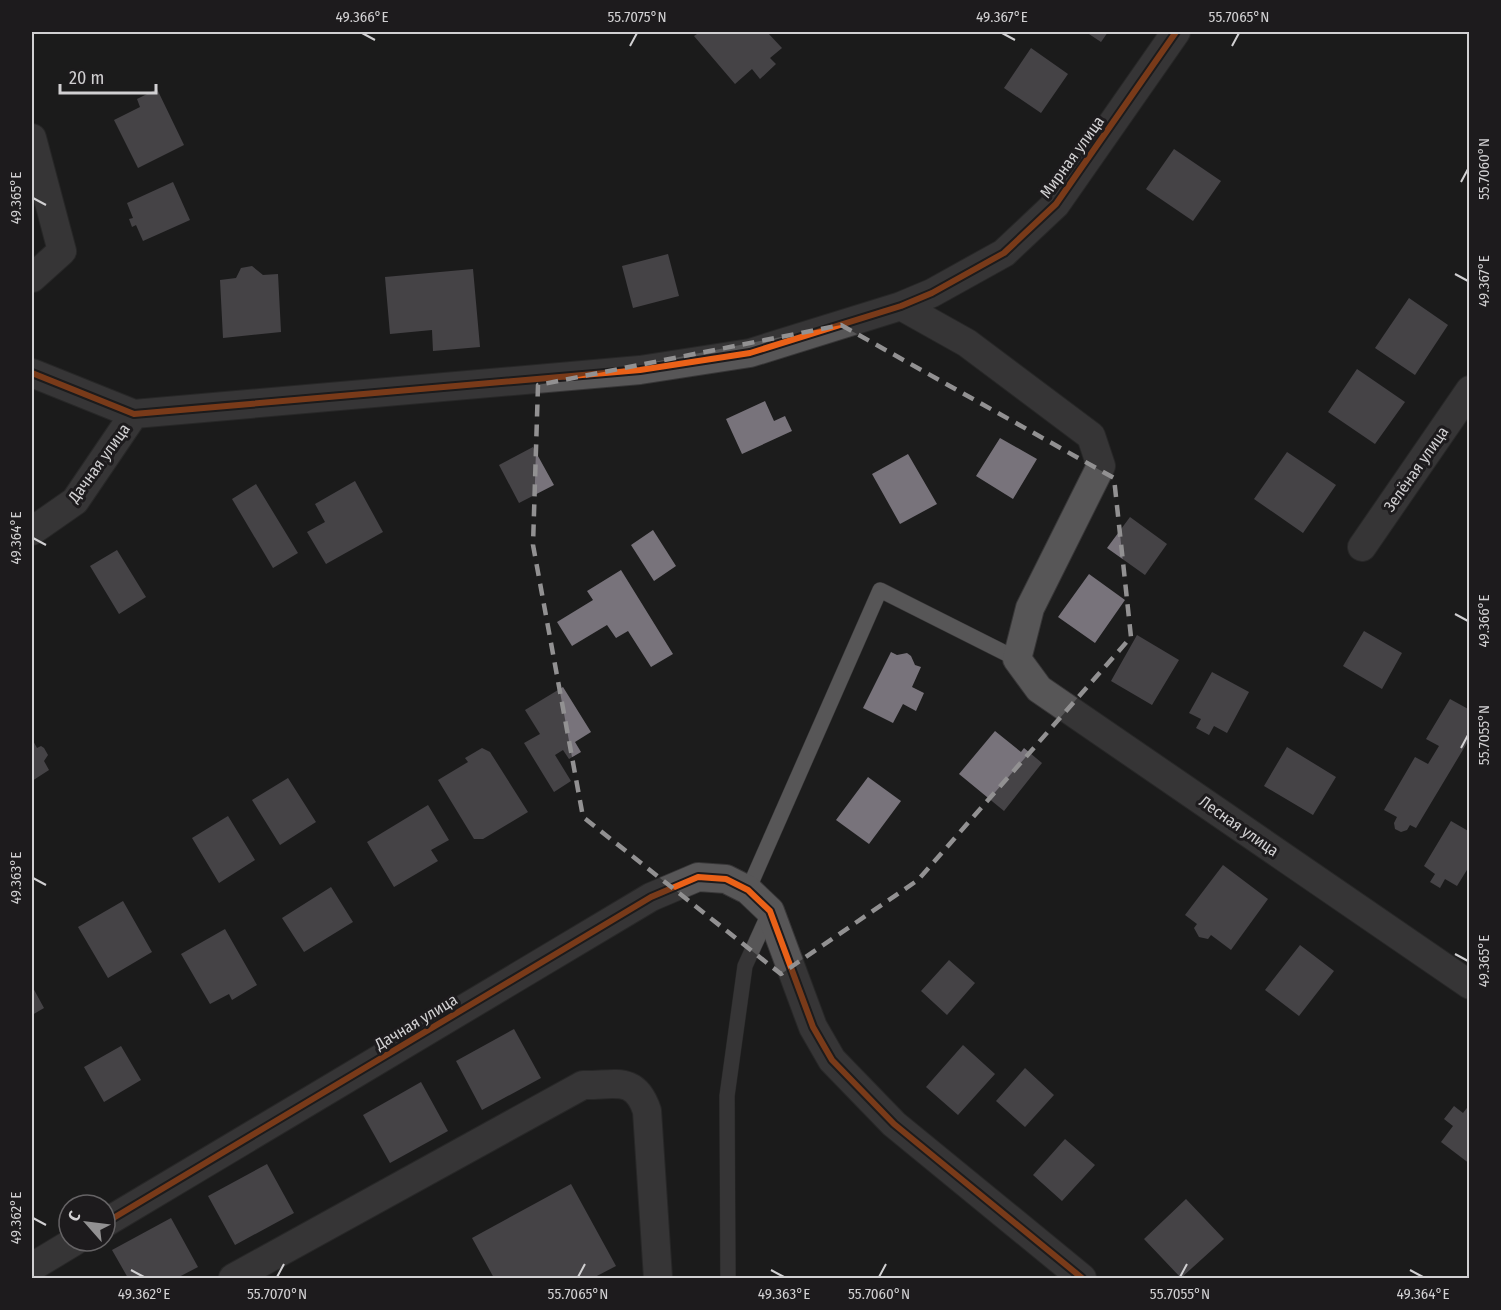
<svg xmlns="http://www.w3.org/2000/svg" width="1501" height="1310" font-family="'Fira Sans Condensed',sans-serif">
  <rect width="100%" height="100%" fill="#1c1c1c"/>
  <path fill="#78737b" d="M 700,32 L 767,32 L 782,48 L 770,58 L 776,64 L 760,79 L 752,69 L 735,84 L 694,36 Z
    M 1086,32 L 1108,32 L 1101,42 Z
    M 1031,48 L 1068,74 L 1041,113 L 1004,88 Z
    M 157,89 L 184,145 L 138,168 L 114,120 L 140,107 L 137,99 Z
    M 1174,149 L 1221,181 L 1193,221 L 1146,189 Z
    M 173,182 L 190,220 L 143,241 L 136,225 L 132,227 L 129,219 L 133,218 L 127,203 Z
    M 668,254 L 679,296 L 633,308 L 622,266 Z
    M 252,266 L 263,275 L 278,274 L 281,332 L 223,338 L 220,280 L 236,278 L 241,268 Z
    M 473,269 L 480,347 L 433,351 L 432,330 L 390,334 L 385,277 Z
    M 1409,298 L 1448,325 L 1415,375 L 1375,348 Z
    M 1357,369 L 1405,402 L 1375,444 L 1328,412 Z
    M 765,401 L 774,421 L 785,416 L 792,431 L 742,454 L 726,419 Z
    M 1000,438 L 1037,459 L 1013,499 L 976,476 Z
    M 533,447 L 554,485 L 519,503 L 499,465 Z
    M 1287,452 L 1336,485 L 1303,533 L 1254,499 Z
    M 908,454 L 937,504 L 900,524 L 872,474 Z
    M 355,481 L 383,532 L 326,564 L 307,532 L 325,522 L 315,504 Z
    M 256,484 L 298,553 L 273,568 L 232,499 Z
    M 1130,517 L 1167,544 L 1145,575 L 1107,548 Z
    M 653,530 L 676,566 L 654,581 L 631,545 Z
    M 117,550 L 146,597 L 119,614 L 90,566 Z
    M 621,570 L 673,654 L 651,667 L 628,631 L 616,638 L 607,625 L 572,646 L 557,622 L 593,600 L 587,591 Z
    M 1089,574 L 1125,600 L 1095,643 L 1058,617 Z
    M 1364,631 L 1402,653 L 1382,689 L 1343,666 Z
    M 1137,635 L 1179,660 L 1152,705 L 1111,681 Z
    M 891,652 L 897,655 L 907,653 L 911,656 L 915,665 L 921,667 L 912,687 L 924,693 L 916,711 L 903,704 L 893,723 L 863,708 Z
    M 1212,672 L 1249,692 L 1227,733 L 1214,726 L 1209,735 L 1196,728 L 1201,719 L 1189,713 Z
    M 563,687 L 591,732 L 575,742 L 581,752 L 569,759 L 563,750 L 555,755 L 571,781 L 554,792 L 524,743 L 540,734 L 525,710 Z
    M 1450,699 L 1470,710 L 1470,738 L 1416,828 L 1410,825 L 1407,830 L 1401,832 L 1395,829 L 1394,823 L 1397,817 L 1384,810 L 1415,757 L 1428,764 L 1439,746 L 1426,739 Z
    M 995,731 L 1021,752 L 1024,748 L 1042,763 L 1004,811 L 959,774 Z
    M 32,739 L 37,748 L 41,746 L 44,748 L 48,755 L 44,761 L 49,770 L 32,781 Z
    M 1287,747 L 1336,777 L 1313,815 L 1264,786 Z
    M 482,748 L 490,752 L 528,812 L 483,839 L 474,839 L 438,780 L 468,762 L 465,758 Z
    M 868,777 L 901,801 L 869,844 L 836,820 Z
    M 288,778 L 316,822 L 280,845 L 252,800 Z
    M 428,805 L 449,840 L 431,850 L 438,861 L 394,887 L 367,842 Z
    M 228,816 L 255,860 L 219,883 L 192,838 Z
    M 1451,821 L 1470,832 L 1470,865 L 1457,886 L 1445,879 L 1440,888 L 1430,882 L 1435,874 L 1424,866 Z
    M 1223,865 L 1268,899 L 1231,950 L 1211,935 L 1208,939 L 1199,937 L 1194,928 L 1197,924 L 1185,915 Z
    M 331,887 L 353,922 L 304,952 L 282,918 Z
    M 123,901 L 152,952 L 108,978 L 78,927 Z
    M 225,929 L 257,985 L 232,1000 L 229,994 L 210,1004 L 181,954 Z
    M 1300,945 L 1334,971 L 1299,1016 L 1265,990 Z
    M 949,960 L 975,983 L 947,1015 L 921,991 Z
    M 32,986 L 44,1008 L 32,1015 Z
    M 514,1029 L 541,1078 L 482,1110 L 456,1061 Z
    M 963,1045 L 995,1074 L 958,1115 L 926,1087 Z
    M 121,1046 L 141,1080 L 104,1102 L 84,1067 Z
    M 1025,1068 L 1054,1095 L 1025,1127 L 996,1101 Z
    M 421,1082 L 448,1131 L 390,1163 L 363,1115 Z
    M 1470,1104 L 1470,1164 L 1441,1142 L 1453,1126 L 1444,1119 L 1454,1106 L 1463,1113 Z
    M 1065,1139 L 1095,1165 L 1062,1201 L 1033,1175 Z
    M 267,1164 L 294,1213 L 235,1245 L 208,1196 Z
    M 571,1184 L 616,1266 L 593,1278 L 494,1278 L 472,1238 Z
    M 1186,1199 L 1224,1239 L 1181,1278 L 1144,1239 Z
    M 171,1218 L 198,1267 L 177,1278 L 128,1278 L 112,1250 Z"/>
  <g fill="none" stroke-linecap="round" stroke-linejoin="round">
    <g stroke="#373637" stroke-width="16">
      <path id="lane" d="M 748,890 L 880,590 L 1017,659
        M 728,1278 L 727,1096 L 745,966 L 770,911"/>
    </g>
    <g stroke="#373637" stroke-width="30">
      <path id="street" d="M 32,138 L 62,251 L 32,278
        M 901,306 L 967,343 L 1091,436 L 1101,466 L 1030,608 L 1017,659 L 1039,689 L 1470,985
        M 32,373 L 134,414 L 640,370 L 750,353 L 901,306 L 932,293 L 1004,253 L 1056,204 L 1176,32
        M 32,531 L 75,501 L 134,414
        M 1362,547 L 1470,390
        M 105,1223 L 651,897 L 698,877 L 726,879 L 748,890 L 770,911 L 813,1027 L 832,1060 L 894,1124 L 1082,1278
        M 32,1267 L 75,1241
        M 233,1278 L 583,1085 C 613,1086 635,1074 647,1111 L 658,1278"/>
    </g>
    <use href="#lane" stroke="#575657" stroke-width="15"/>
    <use href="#street" stroke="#575657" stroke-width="28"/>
    <g stroke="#1d1b1d" stroke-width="10">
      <path id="cycleway" d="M 32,373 L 134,414 L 640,370 L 750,353 L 901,306 L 932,293 L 1004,253 L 1056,204 L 1176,32
        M 105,1223 L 651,897 L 698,877 L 726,879 L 748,890 L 770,911 L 813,1027 L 832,1060 L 894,1124 L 1082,1278"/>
    </g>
    <use href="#cycleway" stroke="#ea6118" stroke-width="6"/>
  </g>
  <path d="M0 0H1501V1310H0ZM 841,325 L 1114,478 L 1131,637 L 918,880 L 781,974 L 583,817 L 533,545 L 538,385 Z" fill="#1c1c1c" fill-opacity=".55" fill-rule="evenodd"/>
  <path fill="none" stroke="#929192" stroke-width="4.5" stroke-dasharray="12 8" stroke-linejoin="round" d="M 841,325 L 1114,478 L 1131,637 L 918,880 L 781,974 L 583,817 L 533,545 L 538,385 Z"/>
  <path fill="none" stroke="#d1d0d2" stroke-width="2" d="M 362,33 L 375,40M 1002,33 L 1015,40M 630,46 L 637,33M 1232,46 L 1239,33M 1461,182 L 1468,169M 33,198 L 46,205M 1455,274 L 1468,281M 33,538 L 46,545M 1455,614 L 1468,621M 1461,748 L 1468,735M 33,878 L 46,885M 1455,954 L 1468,961M 33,1218 L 46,1225M 131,1270 L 144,1277M 771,1270 L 784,1277M 1410,1270 L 1423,1277M 277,1277 L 284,1264M 578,1277 L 585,1264M 879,1277 L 886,1264M 1180,1277 L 1187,1264"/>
  <g text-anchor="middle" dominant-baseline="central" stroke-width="6" stroke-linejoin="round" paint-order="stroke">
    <g font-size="16" fill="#d1d0d2" stroke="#1d1b1d">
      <text transform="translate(1072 157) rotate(-54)">Мирная улица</text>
      <text transform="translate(99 463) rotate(-54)">Дачная улица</text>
      <text transform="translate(1416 469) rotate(-55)">Зелёная улица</text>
      <text transform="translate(1239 826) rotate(35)">Лесная улица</text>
      <text transform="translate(416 1022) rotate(-31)">Дачная улица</text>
    </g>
  </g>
  <rect width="1501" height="1310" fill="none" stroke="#1d1b1d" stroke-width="66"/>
  <g transform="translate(87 1223) rotate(298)"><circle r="28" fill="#1d1b1d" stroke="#656365" stroke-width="1.5"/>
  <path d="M0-4.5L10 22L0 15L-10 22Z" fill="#929192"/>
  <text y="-9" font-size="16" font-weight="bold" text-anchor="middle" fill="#d1d0d2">С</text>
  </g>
  <path d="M60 84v9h96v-9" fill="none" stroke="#d1d0d2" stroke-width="3"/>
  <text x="69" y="84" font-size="18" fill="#d1d0d2" stroke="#1d1b1d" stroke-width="4.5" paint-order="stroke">20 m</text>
  <rect x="33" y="33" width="1435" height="1244" fill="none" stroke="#d1d0d2" stroke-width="2"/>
  <g font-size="15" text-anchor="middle" fill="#d1d0d2">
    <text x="362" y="22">49.366°E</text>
    <text x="637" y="22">55.7075°N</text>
    <text x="1002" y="22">49.367°E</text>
    <text x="1239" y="22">55.7065°N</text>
    <text transform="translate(1484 169) rotate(-90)" y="5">55.7060°N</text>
    <text transform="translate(16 198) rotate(-90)" y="5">49.365°E</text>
    <text transform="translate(1484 281) rotate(-90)" y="5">49.367°E</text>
    <text transform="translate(16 538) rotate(-90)" y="5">49.364°E</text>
    <text transform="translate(1484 621) rotate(-90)" y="5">49.366°E</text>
    <text transform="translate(1484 735) rotate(-90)" y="5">55.7055°N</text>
    <text transform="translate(16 878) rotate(-90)" y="5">49.363°E</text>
    <text transform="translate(1484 961) rotate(-90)" y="5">49.365°E</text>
    <text transform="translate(16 1218) rotate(-90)" y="5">49.362°E</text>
    <text x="144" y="1299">49.362°E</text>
    <text x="277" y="1299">55.7070°N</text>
    <text x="578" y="1299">55.7065°N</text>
    <text x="784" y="1299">49.363°E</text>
    <text x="879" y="1299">55.7060°N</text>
    <text x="1180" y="1299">55.7055°N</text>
    <text x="1423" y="1299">49.364°E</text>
  </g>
</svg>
